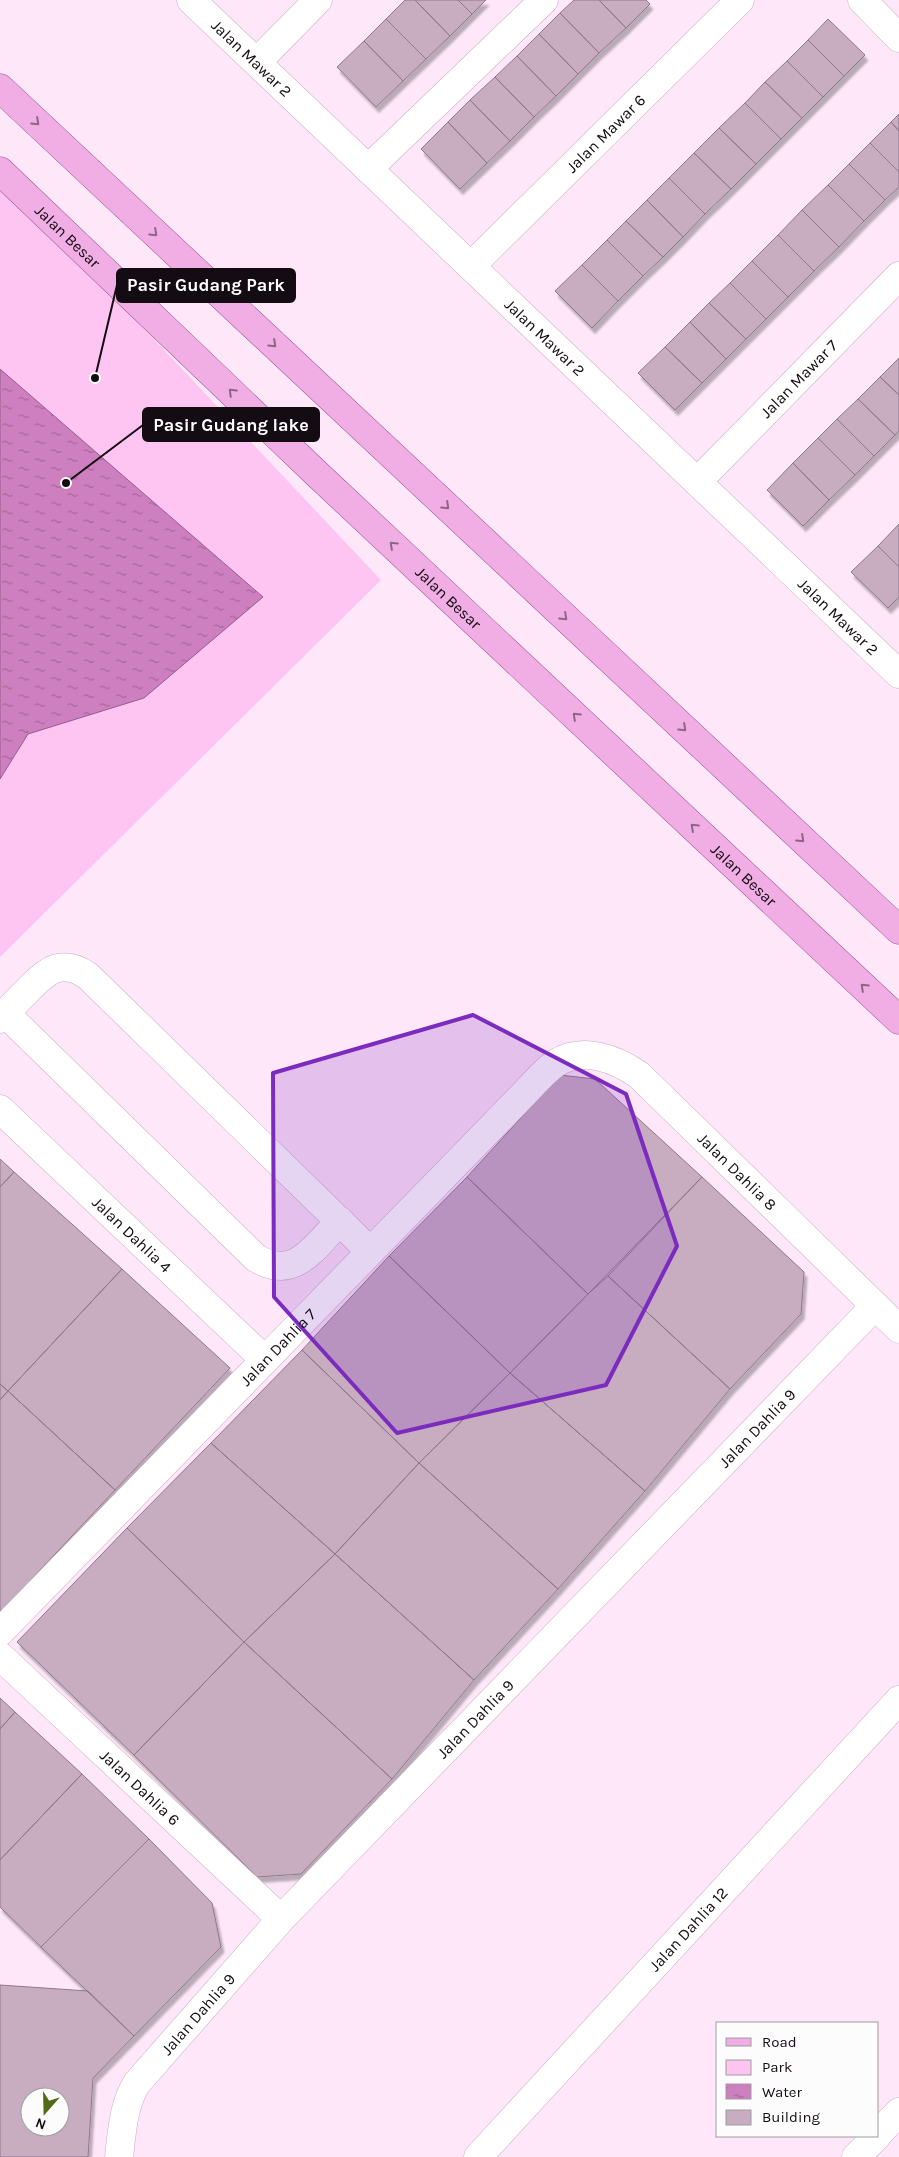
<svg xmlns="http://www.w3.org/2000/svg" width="899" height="2157" font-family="Karla,sans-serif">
  <defs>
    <pattern id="water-ripples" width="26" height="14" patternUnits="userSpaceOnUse" patternTransform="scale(1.25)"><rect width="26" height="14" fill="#ce7fbf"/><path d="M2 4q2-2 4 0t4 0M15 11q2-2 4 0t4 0" fill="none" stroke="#a6669a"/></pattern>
    <filter id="shadow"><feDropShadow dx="3" dy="5.5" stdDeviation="1" flood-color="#0004"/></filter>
  </defs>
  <rect width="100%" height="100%" fill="#fee7f8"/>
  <path fill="#fec5f2" d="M 0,176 L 381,580 L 0,957 Z"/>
  <path fill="url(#water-ripples)" stroke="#965c8b" d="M 0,369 L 263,597 L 144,698 L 28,734 L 0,779 Z"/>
  <path fill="#c8adc1" stroke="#90778b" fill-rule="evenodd" filter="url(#shadow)" d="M 405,0 L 415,0 L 450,36 L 426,59 L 386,19 Z
    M 415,0 L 458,0 L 472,14 L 450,36 Z
    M 458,0 L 486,0 L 472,14 Z
    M 574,0 L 599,0 L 626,28 L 599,53 L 560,13 Z
    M 599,0 L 646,0 L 650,4 L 626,28 Z
    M 560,13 L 599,53 L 578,74 L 539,34 Z
    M 386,19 L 426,59 L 403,81 L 364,41 Z
    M 828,19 L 865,55 L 844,76 L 808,40 Z
    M 539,34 L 578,74 L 556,96 L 517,56 Z
    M 808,40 L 844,76 L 823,97 L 787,61 Z
    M 364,41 L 403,81 L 376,107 L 337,67 Z
    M 517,56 L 556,96 L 534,117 L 495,77 Z
    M 787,61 L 823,97 L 802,118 L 765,82 Z
    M 495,77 L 534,117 L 510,141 L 470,100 Z
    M 765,82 L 802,118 L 781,139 L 745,103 Z
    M 470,100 L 510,141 L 487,163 L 448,122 Z
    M 745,103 L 781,139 L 756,164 L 719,128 Z
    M 899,114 L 899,131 L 891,122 Z
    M 448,122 L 487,163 L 460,189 L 421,149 Z
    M 891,122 L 899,131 L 899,172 L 870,143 Z
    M 719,128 L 756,164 L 731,189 L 694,153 Z
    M 870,143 L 899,172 L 899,187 L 885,200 L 849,164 Z
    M 694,153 L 731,189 L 705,214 L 669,178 Z
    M 849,164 L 885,200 L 864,221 L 828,185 Z
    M 669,178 L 705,214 L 683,237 L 647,200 Z
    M 828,185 L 864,221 L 839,247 L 802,210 Z
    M 647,200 L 683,237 L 663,257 L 626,221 Z
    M 802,210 L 839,247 L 814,271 L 778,235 Z
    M 626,221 L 663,257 L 643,276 L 607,240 Z
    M 778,235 L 814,271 L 788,297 L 752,261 Z
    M 607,240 L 643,276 L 618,301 L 582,265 Z
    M 752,261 L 788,297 L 766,319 L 730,283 Z
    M 582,265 L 618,301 L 592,328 L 555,291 Z
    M 730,283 L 766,319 L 746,339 L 709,303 Z
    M 709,303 L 746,339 L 726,359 L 690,322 Z
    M 690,322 L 726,359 L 702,383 L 665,347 Z
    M 665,347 L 702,383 L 675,410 L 638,373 Z
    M 899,358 L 899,395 L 880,377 Z
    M 880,377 L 899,395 L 899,431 L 895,435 L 858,399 Z
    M 858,399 L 895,435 L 874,456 L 837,419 Z
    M 837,419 L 874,456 L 855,475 L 818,438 Z
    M 818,438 L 855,475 L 829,500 L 793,463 Z
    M 793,463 L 829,500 L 803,526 L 767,490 Z
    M 899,524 L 899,567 L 878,546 Z
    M 878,546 L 899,567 L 899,597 L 888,608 L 851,572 Z
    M 560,1075 L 595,1079 L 702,1177 L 588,1294 L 467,1177 Z
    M 0,1159 L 14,1172 L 0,1187 Z
    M 14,1172 L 122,1269 L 8,1391 L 0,1384 L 0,1187 Z
    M 467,1177 L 588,1294 L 510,1373 L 389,1256 Z
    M 702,1177 L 804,1272 L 801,1314 L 730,1389 L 608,1276 Z
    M 389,1256 L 510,1373 L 419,1463 L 302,1350 Z
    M 122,1269 L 230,1368 L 115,1490 L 8,1391 Z
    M 608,1276 L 730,1389 L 645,1491 L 510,1373 L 588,1294 Z
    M 302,1350 L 419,1463 L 335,1554 L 211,1443 Z
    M 510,1373 L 645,1491 L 558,1589 L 419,1463 Z
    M 0,1384 L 8,1391 L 0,1400 Z
    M 8,1391 L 115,1490 L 0,1613 L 0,1400 Z
    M 211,1443 L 335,1554 L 244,1642 L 127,1528 Z
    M 419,1463 L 558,1589 L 474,1680 L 335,1554 Z
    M 127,1528 L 244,1642 L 134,1755 L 17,1642 Z
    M 335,1554 L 474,1680 L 392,1779 L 244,1642 Z
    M 244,1642 L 392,1779 L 301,1874 L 257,1877 L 134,1755 Z
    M 0,1698 L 15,1712 L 0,1729 Z
    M 15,1712 L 82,1774 L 0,1860 L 0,1729 Z
    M 82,1774 L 149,1839 L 41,1947 L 0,1907 L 0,1860 Z
    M 149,1839 L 212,1903 L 221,1947 L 134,2036 L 41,1947 Z
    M 0,1985 L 88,1991 L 134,2036 L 93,2078 L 88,2157 L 0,2157 ZM 30,2097 L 60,2097 L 60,2127 L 30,2127 Z"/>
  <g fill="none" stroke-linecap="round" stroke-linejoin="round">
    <g stroke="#c8adc2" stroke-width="29">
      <g id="minor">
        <path id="s1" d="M 191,0 L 899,674"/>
        <path d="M 862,0 L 899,38"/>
        <path d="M 257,62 L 318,0"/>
        <path d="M 368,169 L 544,0"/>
        <path id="s2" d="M 471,266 L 740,0"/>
        <path id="s3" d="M 697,482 L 899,276"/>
        <path d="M 5,1013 L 256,1258 C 295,1282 315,1246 340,1221"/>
        <path d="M 0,1019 C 9,1009 18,1000 28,990 C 47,970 62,958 88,976 L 370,1251"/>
        <path id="s4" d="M 0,1109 L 265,1360"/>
        <path id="s5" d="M 0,1632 L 520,1098 C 531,1087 543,1072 556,1063 C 583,1046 616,1059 639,1075 L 899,1329"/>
        <path id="s6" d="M 0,1656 L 281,1919"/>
        <path d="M 878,2134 L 899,2112"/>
        <path id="s7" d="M 119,2157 C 122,2132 123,2105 137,2083 L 281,1919 L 875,1306"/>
        <path id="s8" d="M 478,2157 L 899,1700"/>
        <path d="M 856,2157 L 877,2136"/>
      </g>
    </g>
    <g stroke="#9c5290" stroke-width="29">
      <g id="major">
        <path d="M 0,88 L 899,930"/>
        <path id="s9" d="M 0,171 L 317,474 L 899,1020"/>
      </g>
    </g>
    <use href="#minor" stroke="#fff" stroke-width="28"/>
    <use href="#major" stroke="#f0aee5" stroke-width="28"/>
  </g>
  <defs><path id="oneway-chevron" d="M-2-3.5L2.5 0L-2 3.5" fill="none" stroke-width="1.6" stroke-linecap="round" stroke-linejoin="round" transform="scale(1.25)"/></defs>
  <g stroke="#8d6586">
    <use href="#oneway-chevron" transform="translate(36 122) rotate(43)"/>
    <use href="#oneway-chevron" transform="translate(154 233) rotate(43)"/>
    <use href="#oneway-chevron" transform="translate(273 344) rotate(43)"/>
    <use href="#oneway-chevron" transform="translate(232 392) rotate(-136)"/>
    <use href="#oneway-chevron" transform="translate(446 506) rotate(43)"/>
    <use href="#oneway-chevron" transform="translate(393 545) rotate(-137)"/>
    <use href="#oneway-chevron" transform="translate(564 617) rotate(43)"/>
    <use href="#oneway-chevron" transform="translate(576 716) rotate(-137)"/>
    <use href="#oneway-chevron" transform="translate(683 728) rotate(43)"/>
    <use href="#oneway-chevron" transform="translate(694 827) rotate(-137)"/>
    <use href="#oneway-chevron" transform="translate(801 839) rotate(43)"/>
    <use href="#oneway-chevron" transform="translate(864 987) rotate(-137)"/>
  </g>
  <path fill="#7b2cbf" fill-opacity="0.2" stroke="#7b2cbf" stroke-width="4" stroke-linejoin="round" d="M 473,1015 L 626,1094 L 677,1246 L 606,1385 L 397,1433 L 274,1297 L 273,1073 Z"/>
  <g text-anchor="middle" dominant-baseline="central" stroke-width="4.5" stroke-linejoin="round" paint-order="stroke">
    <g font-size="16" fill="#140c13" stroke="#fcfcfc">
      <text stroke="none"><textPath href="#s1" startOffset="84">Jalan Mawar 2</textPath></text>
      <text stroke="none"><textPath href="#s2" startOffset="189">Jalan Mawar 6</textPath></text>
      <text stroke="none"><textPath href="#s9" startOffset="94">Jalan Besar</textPath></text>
      <text stroke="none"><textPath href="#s1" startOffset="489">Jalan Mawar 2</textPath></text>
      <text stroke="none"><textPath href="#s3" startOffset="145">Jalan Mawar 7</textPath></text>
      <text stroke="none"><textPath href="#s9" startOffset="619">Jalan Besar</textPath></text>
      <text stroke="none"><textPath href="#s1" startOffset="894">Jalan Mawar 2</textPath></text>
      <text stroke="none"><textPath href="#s9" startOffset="1024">Jalan Besar</textPath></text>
      <text stroke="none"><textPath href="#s5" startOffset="1022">Jalan Dahlia 8</textPath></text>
      <text stroke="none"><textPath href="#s4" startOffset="182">Jalan Dahlia 4</textPath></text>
      <text stroke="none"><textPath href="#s5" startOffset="398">Jalan Dahlia 7</textPath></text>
      <text stroke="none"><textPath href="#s7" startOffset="979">Jalan Dahlia 9</textPath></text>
      <text stroke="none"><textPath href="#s7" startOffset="574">Jalan Dahlia 9</textPath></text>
      <text stroke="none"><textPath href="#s6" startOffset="192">Jalan Dahlia 6</textPath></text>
      <text stroke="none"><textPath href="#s8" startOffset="310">Jalan Dahlia 12</textPath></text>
      <text stroke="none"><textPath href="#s7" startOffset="169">Jalan Dahlia 9</textPath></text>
    </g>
  </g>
  <path fill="none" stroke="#140c13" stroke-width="2" d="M95 378L117 285M66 483L143 425"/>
  <g fill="#140c13" stroke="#fcfcfc" stroke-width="2">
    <circle cx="95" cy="378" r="5"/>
    <circle cx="66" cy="483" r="5"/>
  </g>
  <g fill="#140c13" stroke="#140c13" stroke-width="2">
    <rect x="117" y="269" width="178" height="33" rx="5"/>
    <rect x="143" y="408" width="176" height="33" rx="5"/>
  </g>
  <g font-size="18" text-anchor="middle" font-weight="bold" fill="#fff">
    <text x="206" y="291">Pasir Gudang Park</text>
    <text x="231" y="431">Pasir Gudang lake</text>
  </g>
  <rect x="716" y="2022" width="162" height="115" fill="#fcfcfc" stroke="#9f9c9f"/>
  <rect x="726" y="2038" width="25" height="8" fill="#f0aee5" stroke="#9f9c9f"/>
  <text x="762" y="2047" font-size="15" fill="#140c13">Road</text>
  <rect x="726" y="2060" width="25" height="15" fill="#fec5f2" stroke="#9f9c9f"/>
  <text x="762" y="2072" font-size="15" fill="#140c13">Park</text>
  <rect x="726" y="2084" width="25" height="15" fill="url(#water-ripples)" stroke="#9f9c9f"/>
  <text x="762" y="2097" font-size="15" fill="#140c13">Water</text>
  <rect x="726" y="2110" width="25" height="15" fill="#c8adc1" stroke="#9f9c9f"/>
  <text x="762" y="2122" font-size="15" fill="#140c13">Building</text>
  <g transform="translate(45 2112) rotate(200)"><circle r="24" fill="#fcfcfc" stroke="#9f9c9f"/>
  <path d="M0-4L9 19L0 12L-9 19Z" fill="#526918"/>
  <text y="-8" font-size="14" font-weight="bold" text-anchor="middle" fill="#140c13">N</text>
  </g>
</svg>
